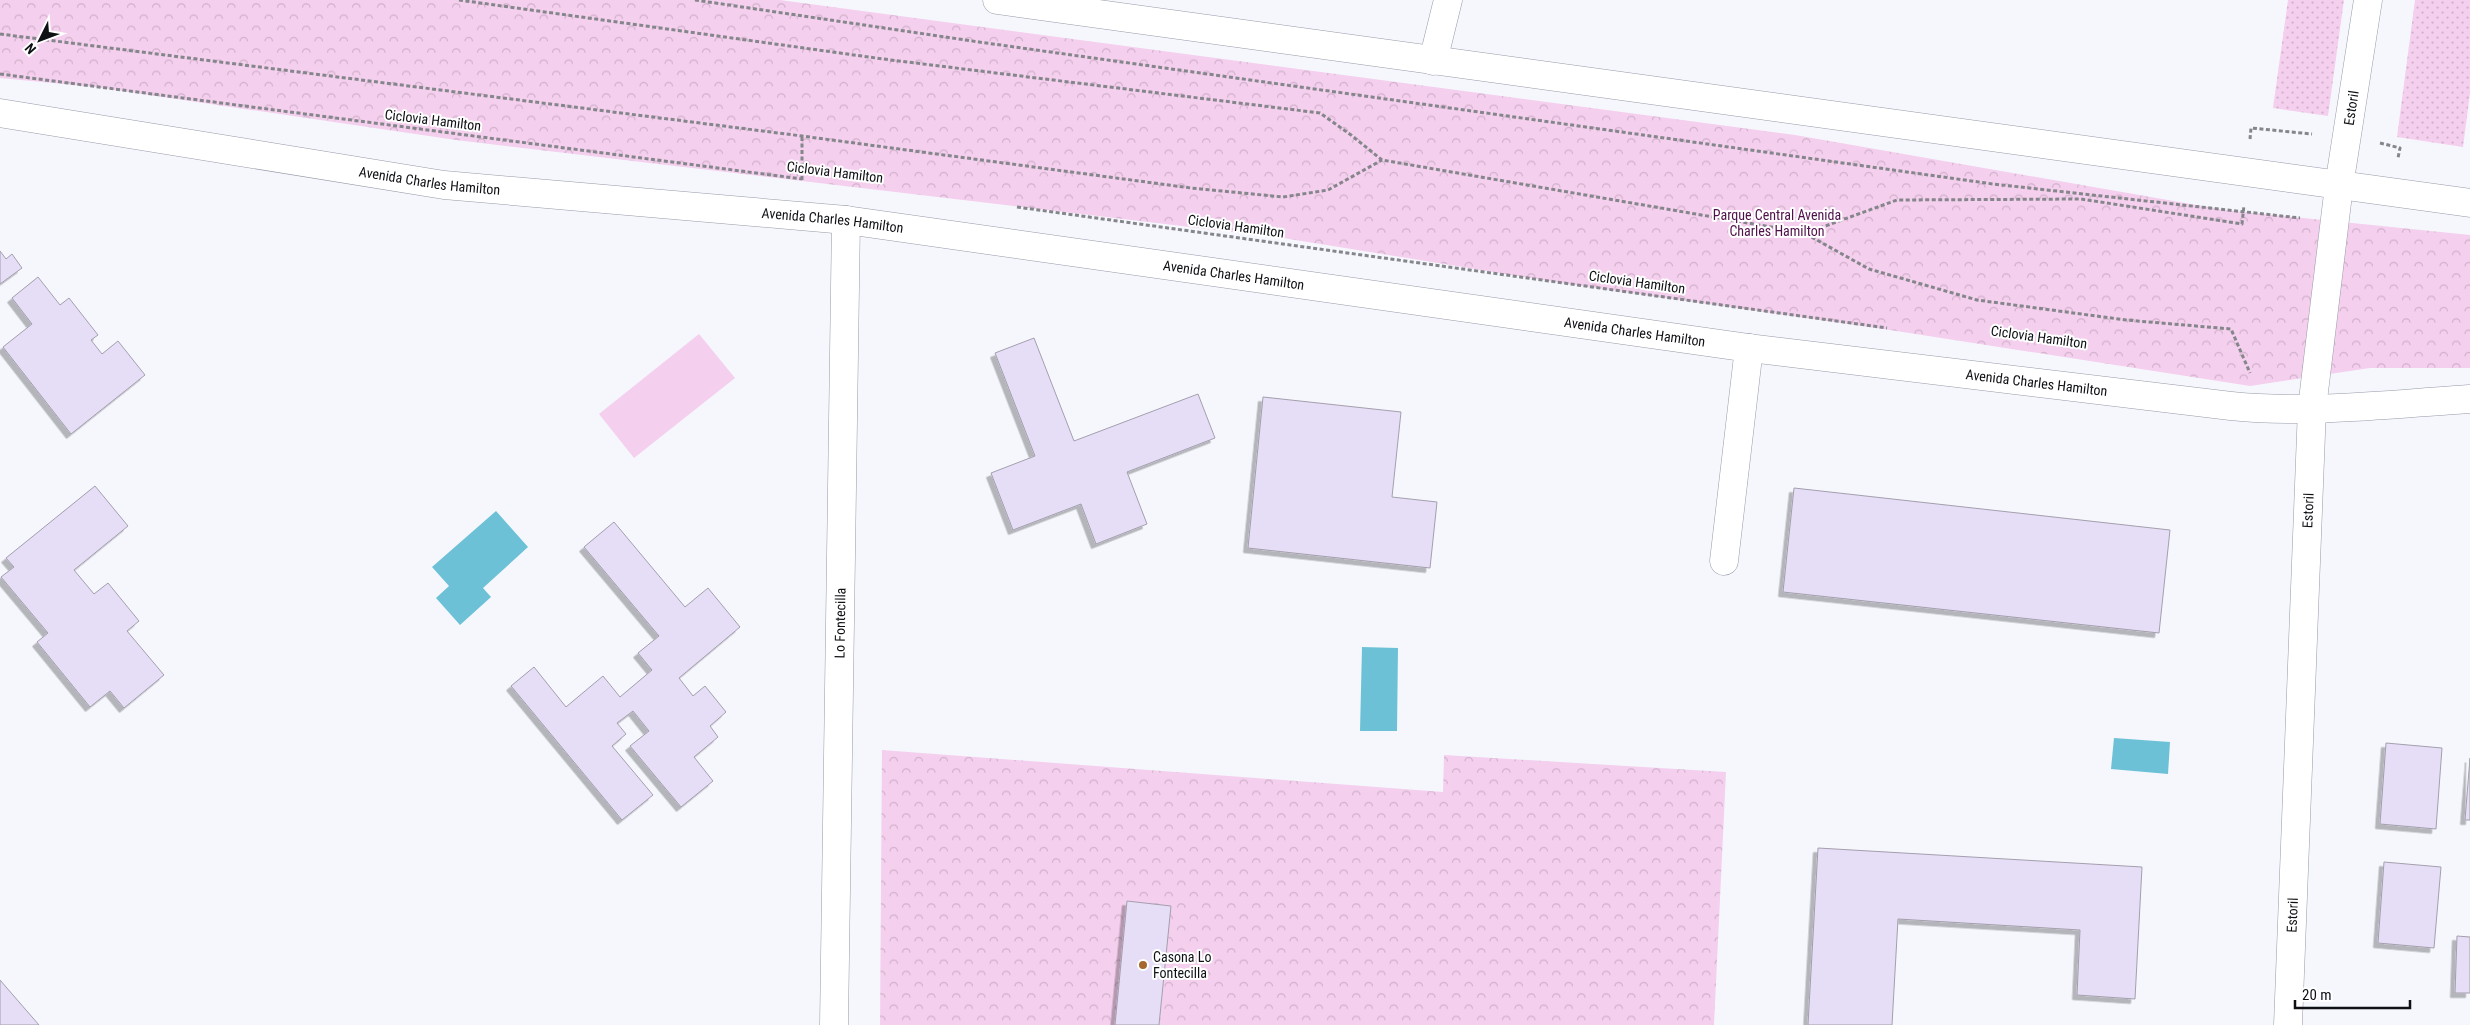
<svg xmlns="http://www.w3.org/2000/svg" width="2470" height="1025" font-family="'Roboto Condensed',sans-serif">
  <defs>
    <pattern id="grass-dots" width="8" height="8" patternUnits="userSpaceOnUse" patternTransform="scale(1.25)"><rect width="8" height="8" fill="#f5cfee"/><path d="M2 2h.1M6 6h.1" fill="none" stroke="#d1b1cb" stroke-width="1.8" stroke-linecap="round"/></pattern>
    <pattern id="park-crowns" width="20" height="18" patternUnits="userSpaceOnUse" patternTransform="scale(1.25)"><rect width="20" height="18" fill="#f5cfee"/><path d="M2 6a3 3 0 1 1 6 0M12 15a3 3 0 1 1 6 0" fill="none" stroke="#d1b1cb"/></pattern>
    <filter id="shadow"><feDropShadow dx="-4.5" dy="4.5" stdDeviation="0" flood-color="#0004"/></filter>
  </defs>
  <rect width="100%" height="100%" fill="#f5f7fd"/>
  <path fill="url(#grass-dots)" d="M 2288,0 L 2344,0 L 2328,116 L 2273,108 Z
    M 2415,0 L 2470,0 L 2470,93 L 2463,147 L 2397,137 Z"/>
  <path fill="url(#park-crowns)" d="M 0,0 L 780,0 L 1795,135 L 2225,210 L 2470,235 L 2470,368 L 2370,368 L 2250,386 L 1890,330 L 1568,284 L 1283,238 L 456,140 L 95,87 L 0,78 Z
    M 882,750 L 1443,792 L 1444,755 L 1726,772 L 1714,1025 L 880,1025 Z"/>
  <path fill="#f5cfee" d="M 699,334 L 735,378 L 634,458 L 599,414 Z"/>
  <path fill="#6dc1d7" d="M 496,511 L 528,547 L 483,588 L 491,597 L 460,625 L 436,598 L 449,586 L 432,567 Z
    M 1362,647 L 1398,648 L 1397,731 L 1360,731 Z
    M 2114,738 L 2170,742 L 2168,774 L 2111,769 Z"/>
  <path fill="#e6ddf6" stroke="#a49fad" filter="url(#shadow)" d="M 0,251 L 6,259 L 12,254 L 22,268 L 0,284 Z
    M 38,277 L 60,305 L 69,298 L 98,335 L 91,340 L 102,354 L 118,341 L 145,375 L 71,434 L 3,347 L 32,324 L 12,298 Z
    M 1034,338 L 1074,441 L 1198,394 L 1215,438 L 1127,472 L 1147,524 L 1096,544 L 1081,504 L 1013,530 L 991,473 L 1035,456 L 995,353 Z
    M 1263,397 L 1401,412 L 1392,497 L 1437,502 L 1430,568 L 1248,548 Z
    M 95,486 L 128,526 L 74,570 L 94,594 L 108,583 L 139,621 L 127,631 L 164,675 L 124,708 L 110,691 L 90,707 L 37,642 L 48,633 L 1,577 L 14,567 L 6,558 Z
    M 1794,488 L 2170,530 L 2159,633 L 1783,592 Z
    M 614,522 L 685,607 L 708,588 L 740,627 L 679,678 L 693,696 L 705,686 L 726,712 L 710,726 L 718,737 L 694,757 L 713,781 L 681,807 L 630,746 L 649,731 L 633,711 L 617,723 L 626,734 L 612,746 L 653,795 L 622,820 L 511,686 L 534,667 L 566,707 L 603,676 L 620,697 L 652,670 L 638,653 L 659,636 L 584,547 Z
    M 2386,743 L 2442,748 L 2436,829 L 2380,824 Z
    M 2470,758 L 2470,820 L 2465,820 Z
    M 1818,848 L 2142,867 L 2135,999 L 2077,995 L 2080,930 L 1898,919 L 1892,1025 L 1808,1025 Z
    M 2384,862 L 2441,867 L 2434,948 L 2378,943 Z
    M 1127,901 L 1171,906 L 1159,1025 L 1115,1025 Z
    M 2457,936 L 2470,937 L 2470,993 L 2455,993 Z
    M 0,980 L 39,1025 L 0,1025 Z"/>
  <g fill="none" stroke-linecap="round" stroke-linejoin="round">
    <g stroke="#979aa8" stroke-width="29">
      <g id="minor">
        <path d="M 1433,61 L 1448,0"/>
        <path id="s1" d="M 2339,186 L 2368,0"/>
        <path d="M 1724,561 L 1749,348"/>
        <path id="s2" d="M 834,1025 L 846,220"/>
      </g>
    </g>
    <g stroke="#979aa8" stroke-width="29">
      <g id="major">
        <path d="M 997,0 L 2470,203"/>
        <path id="s3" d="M 0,113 L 444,185 L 846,220 L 1749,348 L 2231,406 C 2310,414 2391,404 2470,399"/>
        <path id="s4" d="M 2288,1025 L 2312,408 L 2339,186"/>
      </g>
    </g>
    <path stroke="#84868b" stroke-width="3" stroke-dasharray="4 2.5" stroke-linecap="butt" d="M 459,0 L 883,59 L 1320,113 L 1351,135 L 1382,160 L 1806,233 L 1897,200 L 2081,199 L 2242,224 L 2244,205
      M 695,0 L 979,42 L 1993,184 L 2300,218
      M 0,34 L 802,136 L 1191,188 L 1283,197 L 1328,190 L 1382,160
      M 0,74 L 802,179
      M 2250,139 L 2251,128 L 2312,134
      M 2380,143 L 2400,148 L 2398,158
      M 802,180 L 802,136
      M 1017,207 L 1887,328
      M 1806,234 L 1869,269 L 1977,300 L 2126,320 L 2231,329 L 2250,373"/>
    <use href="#minor" stroke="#fff" stroke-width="28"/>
    <use href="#major" stroke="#fff" stroke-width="28"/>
  </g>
  <circle fill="#a6662f" stroke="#fff" stroke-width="2" cx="1143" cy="965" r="5"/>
  <g text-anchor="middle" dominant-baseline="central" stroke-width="4" stroke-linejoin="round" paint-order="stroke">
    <g font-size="14" fill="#0e1014" stroke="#fff">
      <text stroke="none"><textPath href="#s1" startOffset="79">Estoril</textPath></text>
      <text transform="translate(433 120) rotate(7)">Ciclovia Hamilton</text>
      <text transform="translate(835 172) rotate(7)">Ciclovia Hamilton</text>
      <text stroke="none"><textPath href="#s3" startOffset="435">Avenida Charles Hamilton</textPath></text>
      <text stroke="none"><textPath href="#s3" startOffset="840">Avenida Charles Hamilton</textPath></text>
      <text transform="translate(1236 226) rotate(8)">Ciclovia Hamilton</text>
      <text stroke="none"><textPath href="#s3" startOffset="1245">Avenida Charles Hamilton</textPath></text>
      <text transform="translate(1637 282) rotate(8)">Ciclovia Hamilton</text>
      <text stroke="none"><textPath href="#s3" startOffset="1650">Avenida Charles Hamilton</textPath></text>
      <text transform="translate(2039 337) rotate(8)">Ciclovia Hamilton</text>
      <text stroke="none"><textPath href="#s3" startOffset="2055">Avenida Charles Hamilton</textPath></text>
      <text stroke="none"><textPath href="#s4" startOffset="515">Estoril</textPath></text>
      <text stroke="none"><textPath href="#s2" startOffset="402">Lo Fontecilla</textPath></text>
      <text stroke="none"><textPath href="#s4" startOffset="110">Estoril</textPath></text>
    </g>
    <g font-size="14" fill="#50104a" stroke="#fff">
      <text x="1777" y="215">Parque Central Avenida<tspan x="1777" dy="16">Charles Hamilton</tspan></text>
    </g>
    <g font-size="14" fill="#0e1014" stroke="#fff" text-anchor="start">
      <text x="1153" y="957">Casona Lo<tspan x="1153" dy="16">Fontecilla</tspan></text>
    </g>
  </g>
  <g transform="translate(40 40) rotate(228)" stroke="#ffffff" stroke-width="4" paint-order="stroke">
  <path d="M0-4L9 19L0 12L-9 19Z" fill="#0e1014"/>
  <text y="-8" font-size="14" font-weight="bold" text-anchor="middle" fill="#0e1014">N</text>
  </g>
  <path d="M2295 1000v8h115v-8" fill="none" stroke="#0e1014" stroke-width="2.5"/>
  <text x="2302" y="1000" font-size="15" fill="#0e1014" stroke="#ffffff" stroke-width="4" paint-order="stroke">20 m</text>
</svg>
